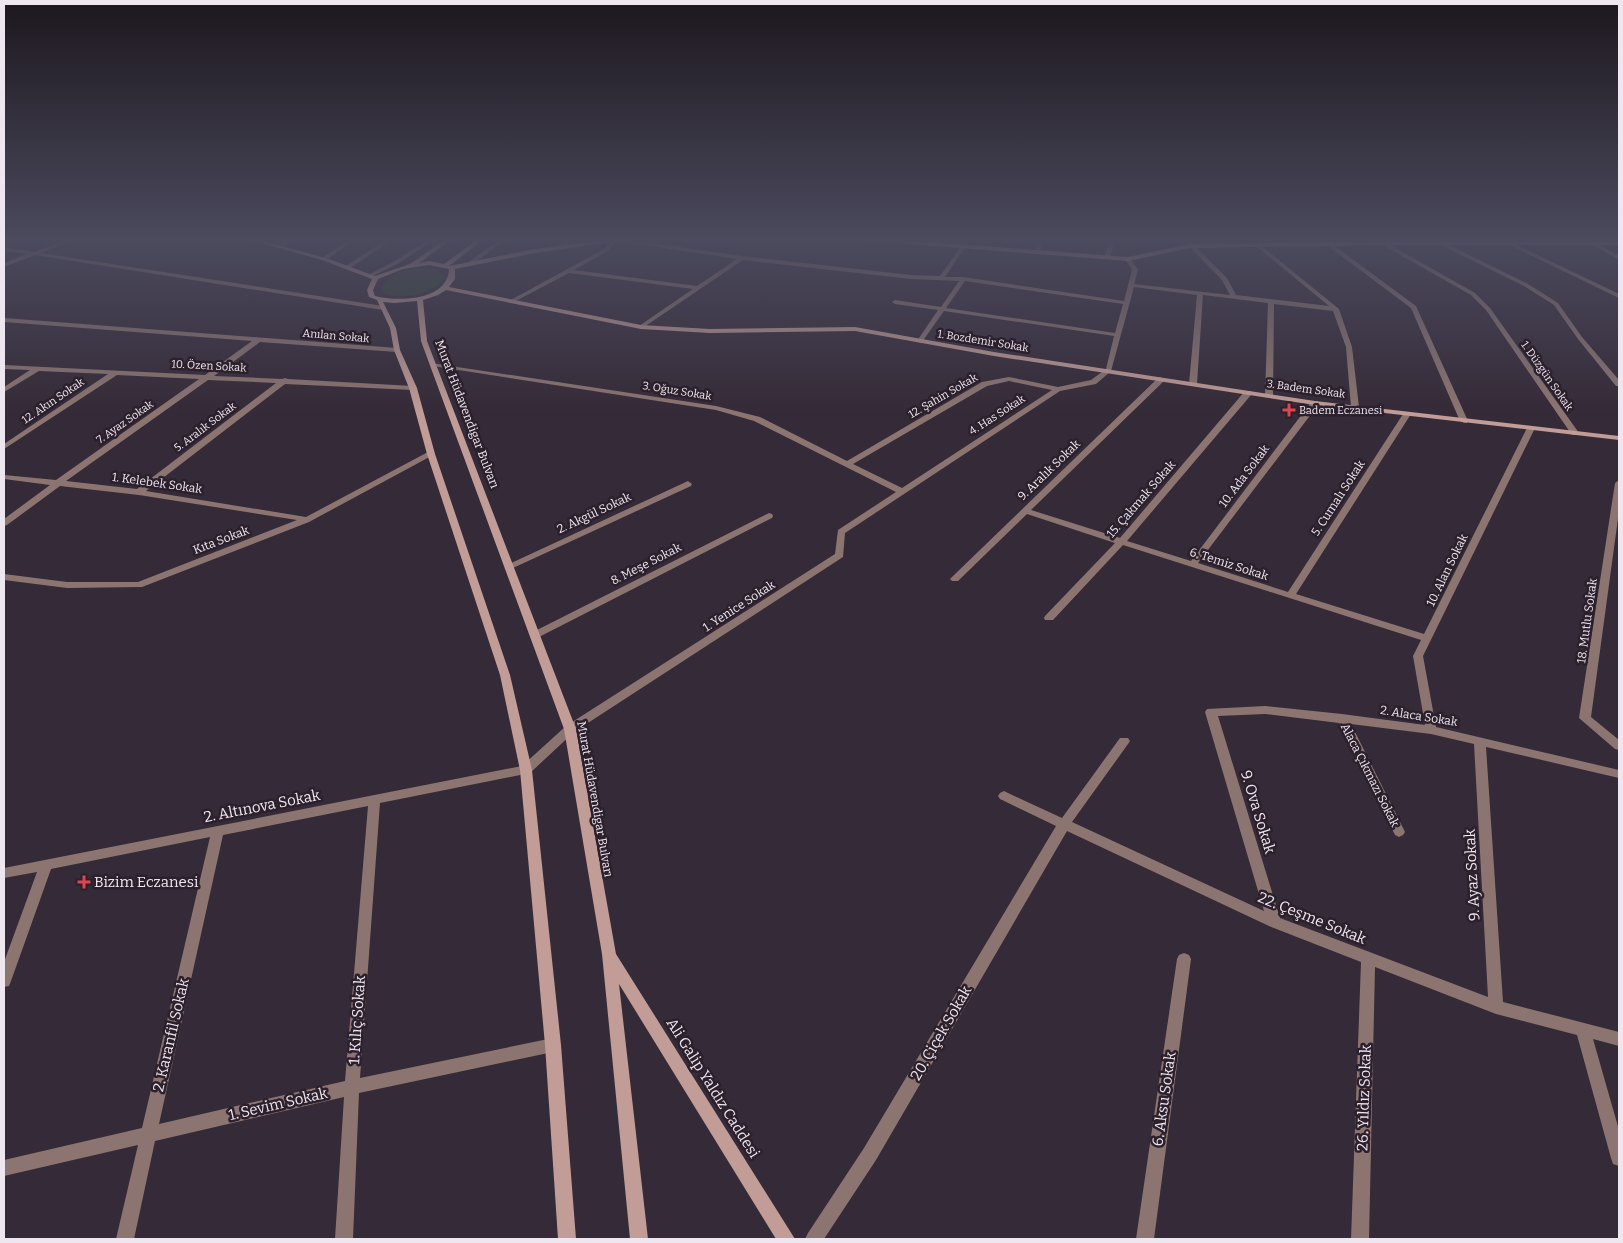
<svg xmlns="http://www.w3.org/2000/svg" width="1623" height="1243" font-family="Bitter,serif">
  <rect width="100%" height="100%" fill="#352a37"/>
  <path fill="#30432e" d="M 1233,239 L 1321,239 L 1322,242 L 1237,242 Z
    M 415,268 L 437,270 L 445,277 C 435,295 403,299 384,294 L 381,290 C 389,274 398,271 415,268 Z"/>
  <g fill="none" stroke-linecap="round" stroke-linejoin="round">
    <path fill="#8c7571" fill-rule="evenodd" d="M 69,239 L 76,239 L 41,253 L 383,306 L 386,308 L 383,310 L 35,255 L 4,267 L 4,263 L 27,254 L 4,251 L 4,247 L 34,252 Z
      M 290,239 L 296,239 L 281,248 L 276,247 Z
      M 350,239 L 356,239 L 326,260 L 322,260 L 322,258 Z
      M 387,239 L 393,239 L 350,268 L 346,268 L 346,266 Z
      M 429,239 L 435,239 L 399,263 L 371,277 L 366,276 L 395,261 Z
      M 500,239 L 506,239 L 473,264 L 469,264 L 469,262 Z
      M 568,239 L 574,239 L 563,248 L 559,248 L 559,246 Z
      M 613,239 L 625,239 L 742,256 L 911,275 L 940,276 L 966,239 L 971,239 L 945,277 L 963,277 L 1124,301 L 1132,270 L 1125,259 L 1128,257 L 1130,258 L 1138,270 L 1134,284 L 1230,295 L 1222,280 L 1182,239 L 1188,239 L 1227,278 L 1236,295 L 1329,306 L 1256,246 L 1256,244 L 1258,243 L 1339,309 L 1352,347 L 1359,407 L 1355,409 L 1351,407 L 1346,347 L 1333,311 L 1274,304 L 1273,396 L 1269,398 L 1265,396 L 1268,303 L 1203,295 L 1197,384 L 1193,386 L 1189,384 L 1197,295 L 1134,287 L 1111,371 L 1096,384 L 1060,391 L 845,533 L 843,557 L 574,732 L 530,773 L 380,803 L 360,1078 L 553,1038 L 558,1040 L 561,1045 L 558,1050 L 553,1052 L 359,1093 L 353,1239 L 335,1239 L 344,1097 L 155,1141 L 134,1239 L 116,1239 L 138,1145 L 4,1176 L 4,1160 L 142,1128 L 210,837 L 51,869 L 11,981 L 9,986 L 4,987 L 4,962 L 37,872 L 4,878 L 4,868 L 522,766 L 566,726 L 835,554 L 838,530 L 896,492 L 754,421 L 716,410 L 433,366 L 430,364 L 431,363 L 716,406 L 760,417 L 847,461 L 982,382 L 1009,377 L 1058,387 L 1091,380 L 1106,369 L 1114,336 L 944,311 L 922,342 L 920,343 L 917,341 L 938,310 L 895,304 L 892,302 L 895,300 L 941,307 L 959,281 L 911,279 L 743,260 L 641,329 L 638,327 L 639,326 L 693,289 L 569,273 L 512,303 L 507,302 L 604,249 ZM 617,241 L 737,259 L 697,286 L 574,270 L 608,251 ZM 965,281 L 1123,304 L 1115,333 L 946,308 ZM 1009,381 L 1052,390 L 902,488 L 853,464 L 987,386 ZM 368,806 L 345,1081 L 159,1124 L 223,835 Z
      M 1039,239 L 1044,239 L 1040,252 L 1037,254 L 1034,252 Z
      M 1110,239 L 1116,239 L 1110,257 L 1107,259 L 1104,257 Z
      M 1218,239 L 1224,239 L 1218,246 L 1214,246 L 1213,245 Z
      M 1497,239 L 1504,239 L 1619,294 L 1619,298 Z
      M 1606,239 L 1613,239 L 1619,242 L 1619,244 L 1615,244 Z
      M 1593,241 L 1619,256 L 1619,260 L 1591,244 L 1590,243 Z
      M 1381,242 L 1385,242 L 1475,293 L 1490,308 L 1579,433 L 1578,435 L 1572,435 L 1486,310 L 1471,295 L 1381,244 Z
      M 1441,243 L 1445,243 L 1528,284 L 1558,303 L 1582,337 L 1619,380 L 1619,386 L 1616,386 L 1578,339 L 1554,305 L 1524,286 L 1441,245 Z
      M 1328,244 L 1332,244 L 1416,306 L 1468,421 L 1467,423 L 1464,423 L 1460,421 L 1411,308 L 1328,246 Z
      M 4,318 L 397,348 L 400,350 L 397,352 L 260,342 L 214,376 L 282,379 L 285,378 L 288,379 L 413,386 L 417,388 L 413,390 L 285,384 L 146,491 L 306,517 L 428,452 L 434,452 L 435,454 L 309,522 L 142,587 L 67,588 L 4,580 L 4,574 L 67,582 L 138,582 L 297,520 L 139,495 L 60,486 L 7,525 L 4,526 L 4,519 L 50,485 L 4,479 L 4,475 L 56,480 L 199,379 L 117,375 L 4,449 L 4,444 L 108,374 L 39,371 L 4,392 L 4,387 L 30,370 L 4,369 L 4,365 L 205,375 L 252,341 L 4,322 ZM 208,380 L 276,383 L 137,489 L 66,481 Z
      M 1159,377 L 1166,379 L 1031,510 L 1120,538 L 1245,391 L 1251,391 L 1251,395 L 1127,541 L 1191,561 L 1312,401 L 1318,401 L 1318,405 L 1198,563 L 1288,592 L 1403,414 L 1407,412 L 1410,412 L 1411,414 L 1296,594 L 1424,634 L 1527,428 L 1531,426 L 1535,428 L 1423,656 L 1436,727 L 1619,770 L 1619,778 L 1486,747 L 1503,1002 L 1619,1032 L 1619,1046 L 1593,1039 L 1619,1130 L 1619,1166 L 1613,1164 L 1611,1158 L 1577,1035 L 1496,1014 L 1375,967 L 1369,1239 L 1351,1239 L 1361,962 L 1269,926 L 1067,831 L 876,1160 L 824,1239 L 805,1239 L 808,1233 L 864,1148 L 1056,826 L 1000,799 L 998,796 L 1000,793 L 1004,791 L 1008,793 L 1062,818 L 1120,738 L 1128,738 L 1130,741 L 1128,744 L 1072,822 L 1264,911 L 1205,712 L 1207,709 L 1265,706 L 1342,714 L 1425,725 L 1413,656 L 1421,640 L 1123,545 L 1053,620 L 1045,620 L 1044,618 L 1045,616 L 1115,543 L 1027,514 L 958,581 L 952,581 L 950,579 L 952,577 ZM 1265,714 L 1339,723 L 1395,835 L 1399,837 L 1403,835 L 1405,832 L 1351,724 L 1431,734 L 1474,744 L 1488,997 L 1280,918 L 1218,716 Z
      M 1619,480 L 1619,511 L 1591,717 L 1619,740 L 1619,750 L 1615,749 L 1579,718 L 1615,483 Z
      M 688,481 L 692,484 L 691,486 L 513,568 L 510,569 L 505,566 Z
      M 769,513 L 772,514 L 773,516 L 772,518 L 539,637 L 531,637 L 530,635 L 531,633 Z
      M 1184,953 L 1189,955 L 1191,959 L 1154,1239 L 1136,1239 L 1177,959 L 1179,955 Z"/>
    <path fill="#c29c96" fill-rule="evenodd" d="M 247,239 L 255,239 L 326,258 L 375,276 L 410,264 L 446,239 L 452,239 L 419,263 L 429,261 L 444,264 L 478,239 L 484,239 L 449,266 L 535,249 L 611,239 L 622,239 L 620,241 L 535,253 L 455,269 L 455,279 L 449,287 L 641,325 L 710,329 L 855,327 L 994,352 L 1315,401 L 1619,436 L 1619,440 L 1315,405 L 994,356 L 855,331 L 710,333 L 641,329 L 446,290 L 438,295 L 423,300 L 427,341 L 576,729 L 616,954 L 795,1239 L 776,1239 L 619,984 L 648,1239 L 630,1239 L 602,954 L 564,729 L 421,341 L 417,301 L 394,303 L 383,302 L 396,328 L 400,350 L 417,388 L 435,454 L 510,675 L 532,770 L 561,1045 L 576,1239 L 558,1239 L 545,1045 L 520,770 L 500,675 L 427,454 L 409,388 L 394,350 L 390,328 L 377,300 L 369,297 L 367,290 L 372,279 L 322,260 ZM 429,265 L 449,269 C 448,301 398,302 375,296 L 373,290 L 378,279 L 403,269 Z
      M 868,239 L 888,239 L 1128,257 L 1190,244 L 1383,241 L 1619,241 L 1619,245 L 1383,245 L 1190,248 L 1128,261 L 871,241 Z"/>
  </g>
  <linearGradient id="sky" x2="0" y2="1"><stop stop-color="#1d171e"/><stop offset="0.58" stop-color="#4b4a5e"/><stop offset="1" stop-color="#4b4a5e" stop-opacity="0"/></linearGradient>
  <rect width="1623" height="413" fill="url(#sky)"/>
  <g fill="#e0444e" stroke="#2b202c" stroke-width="2">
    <path d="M1286.5 402.5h5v5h5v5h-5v5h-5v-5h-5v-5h5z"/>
    <path d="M81.5 874.5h5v5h5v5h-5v5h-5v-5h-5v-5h5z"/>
  </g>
  <g text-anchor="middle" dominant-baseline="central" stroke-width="5" stroke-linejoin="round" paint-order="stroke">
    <g font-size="11" fill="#efe7f0" stroke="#2b202c">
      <text transform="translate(336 336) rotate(5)">Anılan Sokak</text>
      <text transform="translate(983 341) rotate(9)">1. Bozdemir Sokak</text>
      <text transform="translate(209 366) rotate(3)">10. Özen Sokak</text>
      <text transform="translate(1547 376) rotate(55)">1. Düzgün Sokak</text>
      <text transform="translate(1306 389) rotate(8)">3. Badem Sokak</text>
      <text transform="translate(677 391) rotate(9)">3. Oğuz Sokak</text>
      <text transform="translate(943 396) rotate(-30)">12. Şahin Sokak</text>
      <text transform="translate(53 401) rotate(-34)">12. Akın Sokak</text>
      <text transform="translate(997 415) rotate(-33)">4. Has Sokak</text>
      <text transform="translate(125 422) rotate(-35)">7. Ayaz Sokak</text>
      <text transform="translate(205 427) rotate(-37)">5. Aralık Sokak</text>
    </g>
    <g font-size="11" fill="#efe7f0" stroke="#2b202c" text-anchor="start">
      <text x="1299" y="410">Badem Eczanesi</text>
    </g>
    <g font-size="12" fill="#efe7f0" stroke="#2b202c">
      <text transform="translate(467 414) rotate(69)">Murat Hüdavendigar Bulvarı</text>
      <text transform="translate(1049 470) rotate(-44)">9. Aralık Sokak</text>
      <text transform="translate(1244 476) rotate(-53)">10. Ada Sokak</text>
      <text transform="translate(157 483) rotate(8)">1. Kelebek Sokak</text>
      <text transform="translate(1338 498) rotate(-57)">5. Cumalı Sokak</text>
      <text transform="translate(1141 499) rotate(-49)">15. Çakmak Sokak</text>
      <text transform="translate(594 513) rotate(-25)">2. Akgül Sokak</text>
      <text transform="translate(221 540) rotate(-21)">Kıta Sokak</text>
      <text transform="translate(646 564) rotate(-27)">8. Meşe Sokak</text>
      <text transform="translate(1229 564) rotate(18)">6. Temiz Sokak</text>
      <text transform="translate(1447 570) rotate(-64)">10. Alan Sokak</text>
      <text transform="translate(739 606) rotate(-33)">1. Yenice Sokak</text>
      <text transform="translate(1587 621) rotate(-82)">18. Mutlu Sokak</text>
      <text transform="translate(1419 716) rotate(9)">2. Alaca Sokak</text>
      <text transform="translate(1370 775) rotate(63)">Alaca Çıkmazı Sokak</text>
      <text transform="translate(595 799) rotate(80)">Murat Hüdavendigar Bulvarı</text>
    </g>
    <g font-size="15" fill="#efe7f0" stroke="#2b202c">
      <text transform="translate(262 806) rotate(-11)">2. Altınova Sokak</text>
      <text transform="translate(1258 812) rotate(73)">9. Ova Sokak</text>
      <text transform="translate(1472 875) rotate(-93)">9. Ayaz Sokak</text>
      <text transform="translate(1312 918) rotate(22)">22. Çeşme Sokak</text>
      <text transform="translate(357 1020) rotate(-86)">1. Kılıç Sokak</text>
      <text transform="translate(941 1033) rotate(-60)">20. Çiçek Sokak</text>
      <text transform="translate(171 1035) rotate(-77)">2. Karanfil Sokak</text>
      <text transform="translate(713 1088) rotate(58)">Ali Galip Yaldız Caddesi</text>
      <text transform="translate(1364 1098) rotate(-88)">26. Yıldız Sokak</text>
      <text transform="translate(1164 1099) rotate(-82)">6. Aksu Sokak</text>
      <text transform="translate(278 1104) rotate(-13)">1. Sevim Sokak</text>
    </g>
    <g font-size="15" fill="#efe7f0" stroke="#2b202c" text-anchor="start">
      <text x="94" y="882">Bizim Eczanesi</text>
    </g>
  </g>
  <rect width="1623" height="1243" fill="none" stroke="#efe7f0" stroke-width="10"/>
</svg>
